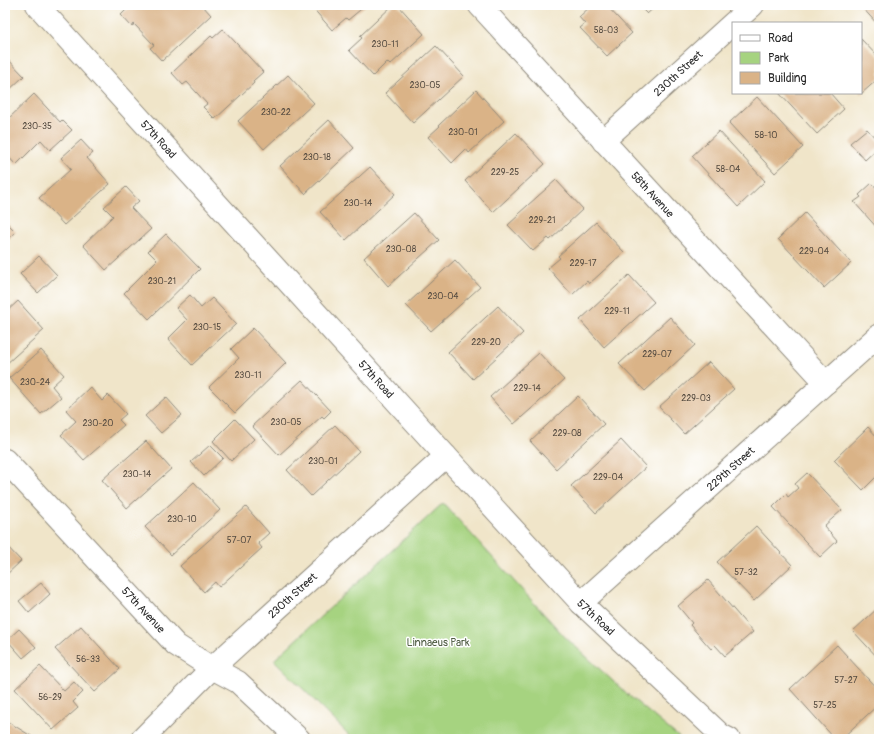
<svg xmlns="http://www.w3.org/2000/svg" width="884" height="744" font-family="Pangolin,sans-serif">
  <rect width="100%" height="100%" fill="#fff"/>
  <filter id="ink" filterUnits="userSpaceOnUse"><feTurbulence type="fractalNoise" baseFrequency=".025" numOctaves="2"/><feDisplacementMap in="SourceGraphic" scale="8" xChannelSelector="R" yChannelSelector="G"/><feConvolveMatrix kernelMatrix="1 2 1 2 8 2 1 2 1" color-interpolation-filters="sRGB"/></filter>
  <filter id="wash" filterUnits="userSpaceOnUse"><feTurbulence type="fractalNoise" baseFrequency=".012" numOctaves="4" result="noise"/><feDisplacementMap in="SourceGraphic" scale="16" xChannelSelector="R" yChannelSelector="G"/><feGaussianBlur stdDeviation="0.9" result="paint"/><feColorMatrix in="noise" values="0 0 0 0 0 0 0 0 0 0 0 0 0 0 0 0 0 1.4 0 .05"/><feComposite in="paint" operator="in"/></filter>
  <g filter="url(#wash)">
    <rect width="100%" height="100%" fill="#f0e5c9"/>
    <path fill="#a6d380" stroke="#687f56" d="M 443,503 L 564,636 L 627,694 L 681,739 L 353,739 L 274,660 Z"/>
    <g id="blocks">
      <path fill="#dab387" d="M 131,5 L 202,5 L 211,15 L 162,61 L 150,48 L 154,45 L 134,24 L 132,27 L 121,15 Z
        M 310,5 L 366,5 L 348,20 L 346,18 L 332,30 Z
        M 393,5 L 398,5 L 424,34 L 390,65 L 387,62 L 373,76 L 349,50 L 362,38 L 360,36 Z
        M 592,5 L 606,5 L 632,33 L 607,56 L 580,28 L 585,24 L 579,17 Z
        M 638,5 L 657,5 L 647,14 Z
        M 860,5 L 879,5 L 879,26 Z
        M 223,29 L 263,72 L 253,81 L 254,83 L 215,119 L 203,107 L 207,104 L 187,82 L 183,85 L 172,73 L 211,36 L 213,38 Z
        M 861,39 L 879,58 L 879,78 L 861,94 Z
        M 436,46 L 464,76 L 413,123 L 385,93 Z
        M 5,56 L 24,76 L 5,94 Z
        M 288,75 L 314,103 L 264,149 L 238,121 Z
        M 476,90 L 504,121 L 469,153 L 466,149 L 452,163 L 428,137 L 440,126 L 439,125 Z
        M 779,93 L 830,93 L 844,109 L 817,134 Z
        M 34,94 L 60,122 L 62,120 L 72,130 L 50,150 L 41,140 L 16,165 L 5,153 L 5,122 Z
        M 757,97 L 803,147 L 775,173 L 729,123 Z
        M 329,120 L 354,148 L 305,194 L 280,166 Z
        M 867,129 L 879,142 L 879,147 L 865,160 L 850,143 Z
        M 719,131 L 765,181 L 738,207 L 692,156 Z
        M 516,133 L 545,164 L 493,212 L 465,181 Z
        M 81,140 L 93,153 L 87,158 L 110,184 L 64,225 L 39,198 L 71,169 L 61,158 Z
        M 370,167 L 395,194 L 346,240 L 320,212 Z
        M 556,180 L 583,209 L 550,240 L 548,238 L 533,251 L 508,225 L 519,215 L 518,214 Z
        M 872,183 L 879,191 L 879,230 L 854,202 L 861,197 L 859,195 Z
        M 126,187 L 139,201 L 131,208 L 151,229 L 106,270 L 83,245 L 113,216 L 104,207 Z
        M 414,213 L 439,240 L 388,286 L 364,258 Z
        M 805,213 L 851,263 L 824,288 L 778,239 Z
        M 5,221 L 16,232 L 5,242 Z
        M 596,222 L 624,252 L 589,284 L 587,281 L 572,295 L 548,268 L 560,258 L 558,256 Z
        M 166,234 L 200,269 L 149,319 L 124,293 L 157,260 L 148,251 Z
        M 39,256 L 57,275 L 38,293 L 20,274 Z
        M 455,260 L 480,287 L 431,331 L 406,305 Z
        M 629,275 L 654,302 L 604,347 L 580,320 Z
        M 190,295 L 201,308 L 212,298 L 236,324 L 192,365 L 168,339 L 187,320 L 176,308 Z
        M 18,301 L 44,330 L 5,365 L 5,313 Z
        M 498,306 L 523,333 L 473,379 L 448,352 Z
        M 670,317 L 695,345 L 645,391 L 619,364 Z
        M 253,328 L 286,363 L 235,413 L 209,387 L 239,358 L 231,349 Z
        M 41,350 L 64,375 L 52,386 L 61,397 L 41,414 L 9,378 Z
        M 539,353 L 564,380 L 514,424 L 490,397 Z
        M 709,362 L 734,389 L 684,434 L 659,407 Z
        M 302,380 L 331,411 L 324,418 L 322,416 L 279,455 L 252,426 Z
        M 90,387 L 102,401 L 108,395 L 126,414 L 119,420 L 124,425 L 84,460 L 61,435 L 76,421 L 66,410 Z
        M 578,396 L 604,424 L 556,469 L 530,441 Z
        M 166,397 L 182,415 L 161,433 L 145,416 Z
        M 235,419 L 254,439 L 231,461 L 213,441 Z
        M 335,425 L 359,451 L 311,496 L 287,470 Z
        M 868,427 L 879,439 L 879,474 L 863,490 L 834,460 Z
        M 621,440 L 646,467 L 596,513 L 571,486 Z
        M 146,441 L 171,469 L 127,508 L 102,480 Z
        M 210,445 L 223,458 L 204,476 L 191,462 Z
        M 807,473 L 842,510 L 824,526 L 837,541 L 820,557 L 773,507 L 786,494 L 788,497 L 798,488 L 795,484 Z
        M 194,482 L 220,510 L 171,555 L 145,527 Z
        M 246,507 L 269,533 L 258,543 L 262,548 L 219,587 L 215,582 L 204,592 L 180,566 Z
        M 756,526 L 792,565 L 754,601 L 717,562 Z
        M 5,544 L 21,561 L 5,576 Z
        M 708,580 L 753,632 L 725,656 L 715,645 L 711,649 L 690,625 L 692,623 L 678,606 Z
        M 41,583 L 50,594 L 29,613 L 19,601 Z
        M 879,607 L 879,659 L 853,631 Z
        M 81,626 L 120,669 L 95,692 L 55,649 Z
        M 19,629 L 36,647 L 23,658 L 7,640 Z
        M 837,645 L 879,691 L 879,704 L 841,739 L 835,739 L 790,689 Z
        M 40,666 L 64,691 L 74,682 L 83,692 L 73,702 L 78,708 L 53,730 L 15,689 Z
        M 5,720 L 36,739 L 5,739 Z"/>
    </g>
  </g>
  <g filter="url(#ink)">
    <use href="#blocks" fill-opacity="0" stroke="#8e887a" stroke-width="1"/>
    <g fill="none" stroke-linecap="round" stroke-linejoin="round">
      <g stroke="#8e887a" stroke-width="24">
        <g id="minor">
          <path id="s1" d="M 37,5 L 446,456 L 581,603 L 721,735 L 729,739"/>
          <path id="s2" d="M 479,5 L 826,383"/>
          <path id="s3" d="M 603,141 L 753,5"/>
          <path id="s4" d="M 5,460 L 176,645 L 212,668 L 238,682 L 299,739"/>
          <path id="s5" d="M 581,603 L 879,335"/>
          <path id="s6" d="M 142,739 L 212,668 L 446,456"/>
        </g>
      </g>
      <use href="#minor" stroke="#fff" stroke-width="22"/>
    </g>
  </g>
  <g text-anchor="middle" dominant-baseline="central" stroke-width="3" stroke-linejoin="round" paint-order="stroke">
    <g font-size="9" fill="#574d42">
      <text x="606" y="30">58-03</text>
      <text x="385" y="44">230-11</text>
      <text x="425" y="85">230-05</text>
      <text x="276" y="112">230-22</text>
      <text x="37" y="126">230-35</text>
      <text x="463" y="132">230-01</text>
      <text x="766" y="135">58-10</text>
      <text x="317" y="157">230-18</text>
      <text x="728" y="169">58-04</text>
      <text x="505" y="172">229-25</text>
      <text x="358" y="203">230-14</text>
      <text x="542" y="220">229-21</text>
      <text x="401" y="249">230-08</text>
      <text x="814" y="251">229-04</text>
      <text x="583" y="263">229-17</text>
      <text x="162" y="281">230-21</text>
      <text x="443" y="296">230-04</text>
      <text x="617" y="311">229-11</text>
      <text x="207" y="327">230-15</text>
      <text x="486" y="342">229-20</text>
      <text x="657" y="354">229-07</text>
      <text x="248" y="375">230-11</text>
      <text x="35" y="382">230-24</text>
      <text x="527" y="388">229-14</text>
      <text x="696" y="398">229-03</text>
      <text x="286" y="422">230-05</text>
      <text x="98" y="423">230-20</text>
      <text x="567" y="433">229-08</text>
      <text x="323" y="461">230-01</text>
      <text x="137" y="474">230-14</text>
      <text x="608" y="477">229-04</text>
      <text x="182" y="519">230-10</text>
      <text x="239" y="540">57-07</text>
      <text x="746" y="572">57-32</text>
      <text x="88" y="659">56-33</text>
      <text x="846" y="680">57-27</text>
      <text x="50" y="697">56-29</text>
      <text x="825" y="705">57-25</text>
    </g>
    <g font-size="11" fill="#2b2b2b" stroke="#fff">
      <text stroke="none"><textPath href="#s3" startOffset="101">230th Street</textPath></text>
      <text stroke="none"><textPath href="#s1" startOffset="181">57th Road</textPath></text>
      <text stroke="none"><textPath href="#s2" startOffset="257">58th Avenue</textPath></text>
      <text stroke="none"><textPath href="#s1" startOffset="505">57th Road</textPath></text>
      <text stroke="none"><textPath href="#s5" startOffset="201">229th Street</textPath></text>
      <text stroke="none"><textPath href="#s6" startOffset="208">230th Street</textPath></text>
      <text stroke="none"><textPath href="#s4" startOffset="204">57th Avenue</textPath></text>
      <text stroke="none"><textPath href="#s1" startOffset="829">57th Road</textPath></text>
    </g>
    <g font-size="11" fill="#505d44" stroke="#fff">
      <text x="438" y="642">Linnaeus Park</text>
    </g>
  </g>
  <rect width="884" height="744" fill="none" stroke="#fff" stroke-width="20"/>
  <rect x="732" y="22" width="130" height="72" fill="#ffffff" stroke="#aaaaaa"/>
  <rect x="740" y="35" width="20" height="6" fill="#ffffff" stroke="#aaaaaa"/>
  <text x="768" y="42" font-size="12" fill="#2b2b2b">Road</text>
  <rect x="740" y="52" width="20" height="12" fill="#a6d380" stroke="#aaaaaa"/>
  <text x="768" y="62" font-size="12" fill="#2b2b2b">Park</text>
  <rect x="740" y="72" width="20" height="12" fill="#dab387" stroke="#aaaaaa"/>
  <text x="768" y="82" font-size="12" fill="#2b2b2b">Building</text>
</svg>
